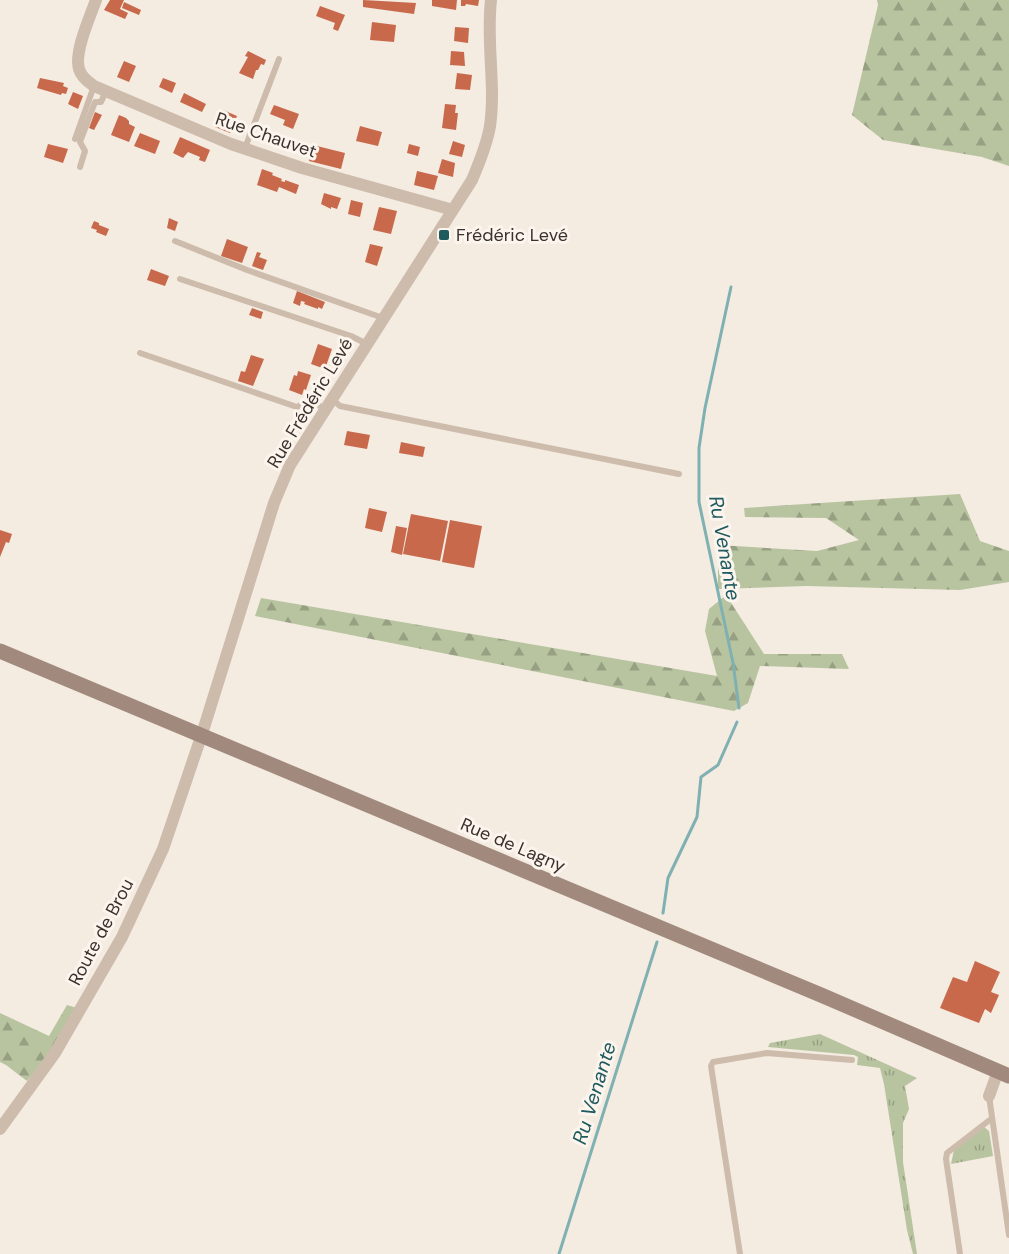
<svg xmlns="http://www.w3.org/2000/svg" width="1009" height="1254" font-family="'DM Sans',sans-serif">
  <defs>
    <pattern id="grass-tufts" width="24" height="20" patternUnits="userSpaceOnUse" patternTransform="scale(1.5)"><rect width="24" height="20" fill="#b8c4a0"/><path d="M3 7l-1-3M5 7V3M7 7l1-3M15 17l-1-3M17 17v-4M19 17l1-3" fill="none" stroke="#97a083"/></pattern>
    <pattern id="forest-firs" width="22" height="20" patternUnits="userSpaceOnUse" patternTransform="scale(1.5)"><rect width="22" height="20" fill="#b8c4a0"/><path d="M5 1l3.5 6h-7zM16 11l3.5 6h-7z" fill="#97a083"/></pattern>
  </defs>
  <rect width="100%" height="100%" fill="#f4ebe1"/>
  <path fill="url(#grass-tufts)" d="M 820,1034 L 917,1078 L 905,1086 L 909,1109 L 903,1123 L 903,1162 L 917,1254 L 913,1254 L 907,1230 L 884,1084 L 880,1068 L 857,1065 L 858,1057 L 854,1055 L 768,1047 L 770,1043 Z
    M 984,1127 L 989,1131 L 993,1156 L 951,1164 L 954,1150 Z"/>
  <path fill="url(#forest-firs)" d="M 877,0 L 1009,0 L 1009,166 L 982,157 L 883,140 L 852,115 L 878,5 Z
    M 960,494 L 980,541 L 1009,551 L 1009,582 L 960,590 L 806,586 L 718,589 L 718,545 L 817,551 L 859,540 L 826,518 L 745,517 L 744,508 Z
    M 726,595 L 764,654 L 842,654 L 849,669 L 760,666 L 748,703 L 734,711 L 255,616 L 261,598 L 717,676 L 705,631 L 709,609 Z
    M 67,1005 L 77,1008 L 79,1018 L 27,1081 L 6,1065 L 0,1062 L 0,1013 L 49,1036 Z"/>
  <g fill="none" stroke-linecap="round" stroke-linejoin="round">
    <path stroke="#7fb0b2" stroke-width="3" d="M 731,287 L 705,408 L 699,448 L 699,502 L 733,663 L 739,708
      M 663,913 L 668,878 L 697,817 L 701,777 L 718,765 L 737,722
      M 559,1254 L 657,942"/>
  </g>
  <path fill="#c8694b" d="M 110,0 L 124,0 L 120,9 L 128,13 L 125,19 L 104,10 Z
    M 363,0 L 416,3 L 414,14 L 363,7 Z
    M 432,0 L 457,0 L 456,10 L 432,6 Z
    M 461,0 L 479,0 L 478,6 L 466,4 L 465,6 L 461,6 Z
    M 124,2 L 141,10 L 139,15 L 122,8 Z
    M 320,6 L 345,15 L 338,31 L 333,29 L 335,23 L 316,16 Z
    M 372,22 L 396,25 L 394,42 L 370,40 Z
    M 455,27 L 469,28 L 468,43 L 454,41 Z
    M 248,51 L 266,60 L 264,65 L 261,64 L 258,70 L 256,70 L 253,79 L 239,73 L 248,57 L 245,56 Z
    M 451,51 L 464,52 L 465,66 L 450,65 Z
    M 124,61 L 136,66 L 129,82 L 117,77 Z
    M 457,73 L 472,75 L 470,90 L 455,89 Z
    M 40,78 L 64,83 L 63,86 L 68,88 L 66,94 L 62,93 L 61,95 L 37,88 Z
    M 163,78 L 176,83 L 172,93 L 159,87 Z
    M 73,92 L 83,96 L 78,109 L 68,104 Z
    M 184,93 L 206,104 L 202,112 L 180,102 Z
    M 445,104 L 456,105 L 455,113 L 458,113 L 456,130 L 442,128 Z
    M 274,105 L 299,114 L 293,129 L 283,125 L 285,120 L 270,114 Z
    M 223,110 L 237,116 L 230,133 L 215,127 Z
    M 95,112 L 102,115 L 94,130 L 89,128 Z
    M 119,115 L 126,118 L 129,121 L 129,124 L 135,127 L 129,142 L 111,135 Z
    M 360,126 L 382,132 L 378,146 L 356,141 Z
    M 140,133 L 160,141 L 155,154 L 134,146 Z
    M 180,137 L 210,150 L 205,162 L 199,160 L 200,157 L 188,152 L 183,158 L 173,153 Z
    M 453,141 L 465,145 L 462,157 L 449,154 Z
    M 48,144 L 68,149 L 63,163 L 44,157 Z
    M 409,144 L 420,147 L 418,156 L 407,153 Z
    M 313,145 L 345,153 L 341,169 L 309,161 Z
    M 442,159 L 455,163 L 453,177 L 438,173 Z
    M 262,169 L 273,173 L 272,175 L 282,179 L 281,181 L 285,182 L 285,180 L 299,185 L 296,194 L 279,187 L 277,192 L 257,185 Z
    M 417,171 L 438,176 L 434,190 L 414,185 Z
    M 324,193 L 341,198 L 337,209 L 331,207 L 331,209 L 321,204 Z
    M 351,200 L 363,203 L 360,217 L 348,214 Z
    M 379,207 L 397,211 L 391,234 L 373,230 Z
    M 169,218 L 178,222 L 175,231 L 167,228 Z
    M 94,221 L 99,223 L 99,225 L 109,229 L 106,236 L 96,232 L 97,230 L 91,228 Z
    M 227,239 L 248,247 L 242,263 L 221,256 Z
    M 370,244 L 383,247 L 377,266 L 365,262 Z
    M 257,252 L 261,253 L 259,257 L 267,260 L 263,270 L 252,266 Z
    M 151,269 L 169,276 L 165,286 L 147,280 Z
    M 297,291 L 325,302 L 322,309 L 318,307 L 318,309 L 304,304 L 305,302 L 301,301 L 300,306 L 293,303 Z
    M 252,308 L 263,312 L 261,319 L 249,315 Z
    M 318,344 L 332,349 L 325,369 L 311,364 Z
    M 251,355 L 264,359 L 253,386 L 238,381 L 241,371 L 245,372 Z
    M 298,371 L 311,375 L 306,390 L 304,389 L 302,395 L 289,390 L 294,375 L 297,376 Z
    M 347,431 L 370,435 L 367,449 L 344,445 Z
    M 401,442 L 425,447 L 423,457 L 399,453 Z
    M 369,508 L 387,512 L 382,532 L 365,528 Z
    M 411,514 L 448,521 L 440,561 L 403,554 Z
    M 450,520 L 482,526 L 474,568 L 442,562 Z
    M 396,526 L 407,528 L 402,555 L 391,552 Z
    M 0,530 L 12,534 L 9,543 L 6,542 L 0,557 Z
    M 975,961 L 1000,972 L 991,992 L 999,995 L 991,1013 L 985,1009 L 979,1023 L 940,1008 L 953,977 L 967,982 Z"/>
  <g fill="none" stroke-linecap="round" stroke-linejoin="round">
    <path stroke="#cdbbac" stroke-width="6" d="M 75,139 L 94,86
      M 245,148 L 279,59
      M 80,167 L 85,151 L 80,142 L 95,102 L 101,102 L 106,91
      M 175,241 L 247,270 L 383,318
      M 180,279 L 351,336 L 367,344
      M 140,353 L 297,407 L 307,401 L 325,408
      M 332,399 L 340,406 L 679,474
      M 989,1096 L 1009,1235
      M 740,1254 L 711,1066 L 713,1062 L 767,1053 L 852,1060
      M 960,1254 L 946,1159 L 947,1153 L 991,1119"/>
    <path stroke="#cdbbac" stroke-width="12" d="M 96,0 C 90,17 74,52 79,69 C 81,76 88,82 94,86 L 231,144 L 302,168 L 453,210
      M 989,1096 L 998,1071
      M 0,1129 L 55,1053 L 122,937 L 163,849 L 202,734 L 274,503 L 290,465 L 472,180 C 479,163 487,145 490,126 C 496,85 486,42 491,0"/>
    <path stroke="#a18a7d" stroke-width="15" d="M 0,651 L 821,995 L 1009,1076"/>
  </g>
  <rect fill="#1f5a5e" stroke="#fbf5ee" stroke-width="2" x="438" y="229" width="12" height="12" rx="3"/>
  <g text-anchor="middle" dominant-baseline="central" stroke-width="6" stroke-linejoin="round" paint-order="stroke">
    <g font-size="18" fill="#3b302b" stroke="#fbf5ee">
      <text transform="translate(266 135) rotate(19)">Rue Chauvet</text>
      <text transform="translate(310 403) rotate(-59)">Rue Frédéric Levé</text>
      <text transform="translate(513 845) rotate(23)">Rue de Lagny</text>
      <text transform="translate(101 932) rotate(-62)">Route de Brou</text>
    </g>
    <g font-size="18" fill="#3b302b" stroke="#fbf5ee" text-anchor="start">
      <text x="456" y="235">Frédéric Levé</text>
    </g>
    <g font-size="20" font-style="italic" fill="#1f5a5e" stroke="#fbf5ee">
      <text transform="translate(725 548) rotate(80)">Ru Venante</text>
      <text transform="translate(594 1093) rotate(-73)">Ru Venante</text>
    </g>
  </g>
</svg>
